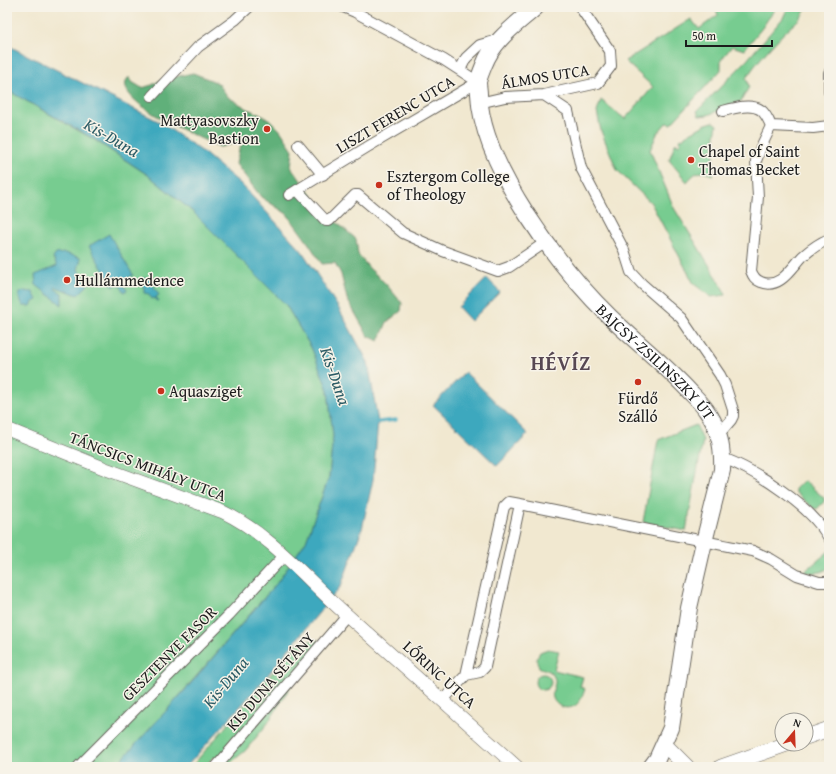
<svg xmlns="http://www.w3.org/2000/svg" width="836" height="774" font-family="'Gentium Book Plus',serif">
  <rect width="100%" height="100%" fill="#f7f3e8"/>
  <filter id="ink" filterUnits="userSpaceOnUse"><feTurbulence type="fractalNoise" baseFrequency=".025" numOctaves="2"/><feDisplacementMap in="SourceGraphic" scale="8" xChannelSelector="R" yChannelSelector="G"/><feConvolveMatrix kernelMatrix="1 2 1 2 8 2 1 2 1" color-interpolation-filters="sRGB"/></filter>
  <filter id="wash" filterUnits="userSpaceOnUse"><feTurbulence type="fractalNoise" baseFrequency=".012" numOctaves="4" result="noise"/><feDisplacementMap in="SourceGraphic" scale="16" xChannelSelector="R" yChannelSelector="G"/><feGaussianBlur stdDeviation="0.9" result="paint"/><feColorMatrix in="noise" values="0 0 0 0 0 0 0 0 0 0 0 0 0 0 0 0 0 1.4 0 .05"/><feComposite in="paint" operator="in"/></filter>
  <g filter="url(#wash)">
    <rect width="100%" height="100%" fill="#f1e8d0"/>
    <path fill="#77cc90" stroke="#4a7456" d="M 715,7 L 776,7 L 762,28 L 744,50 L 732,46 L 721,60 L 721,70 L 671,124 L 666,123 L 657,134 L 650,150 L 674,208 L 719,281 L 726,295 L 711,297 L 694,284 L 651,203 L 617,170 L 601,131 L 597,112 L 601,100 L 625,119 L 653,87 L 625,61 L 691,19 L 699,29 L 718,15 Z
      M 788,7 L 807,7 C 801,20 794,23 784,33 C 770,47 757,62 746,78 L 749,87 L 741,101 L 708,115 L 699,116 L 697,111 L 747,60 L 783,18 Z
      M 7,90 L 93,139 L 148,175 L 193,212 L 286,305 L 312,349 L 328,390 L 333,436 L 329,477 L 306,541 L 277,583 L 141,740 L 115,767 L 7,767 Z
      M 713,122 L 717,125 L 715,135 L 713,175 C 700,170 696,171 687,182 L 669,160 L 676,142 L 678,145 L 681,143 L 680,139 L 682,138 L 683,139 L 685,136 L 706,124 Z
      M 696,425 L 703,440 L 686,531 L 643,522 L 658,440 Z
      M 805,481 L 824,498 L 824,502 L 817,509 L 813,508 L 795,492 L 795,489 L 802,482 Z
      M 829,551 L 829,567 C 822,574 813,573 804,572 Z
      M 319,640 L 268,723 L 245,751 L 229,764 L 214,757 L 208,763 L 212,767 L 191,767 L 299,642 Z
      M 548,649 L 559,651 L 554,670 L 583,677 L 580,687 L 585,689 C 583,695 581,701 576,705 C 568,711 556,707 553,698 C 550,690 558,684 554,677 C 551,670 544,670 539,667 L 536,659 L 540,652 Z
      M535 682a8 8 0 1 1 16 0a8 8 0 1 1-16 0Z"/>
    <path fill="#61b07a" stroke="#3e664b" d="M 193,73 L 218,83 L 228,97 L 248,109 L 269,119 L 280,130 L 293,150 L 291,167 L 313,197 L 320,208 L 356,239 L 358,254 L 369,268 L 385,283 L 402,303 L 401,311 L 387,322 L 379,341 L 368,336 L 347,299 L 341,274 L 335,263 L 322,264 L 309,244 L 287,214 L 261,197 L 236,164 L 239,150 L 247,136 L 237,143 L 220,147 C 205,140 109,101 128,78 L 130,78 L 132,82 L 142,88 L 152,85 L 161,80 Z"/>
    <path fill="#3ea8be" stroke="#2d626d" d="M 7,45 L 160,122 L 203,152 L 241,184 L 302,251 L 338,307 L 368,362 L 378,422 L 373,480 L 362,529 L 341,586 L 257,688 L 186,767 L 115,767 L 186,689 L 277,583 L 306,541 L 329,477 L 333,436 L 328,390 L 312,349 L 286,305 L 193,212 L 148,175 L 94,139 L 7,90 Z
      M 109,234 L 133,275 L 122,282 L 127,290 L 124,292 L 119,283 L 113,287 L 89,246 Z
      M 65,253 L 81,258 L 78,270 L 88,285 L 78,295 L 56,287 L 55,289 L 62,293 L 62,305 L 36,285 L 35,275 L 57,266 L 53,258 L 56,254 Z
      M 145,278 L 149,278 L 159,295 L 156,297 L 159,301 L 157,301 L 155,298 L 152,299 L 149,294 L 144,293 L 144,288 L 139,281 Z
      M 487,278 L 500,292 L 471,321 L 458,307 Z
      M 24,291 L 33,292 L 37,300 L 33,302 L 31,306 L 23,306 L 19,296 L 20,293 Z
      M 465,372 L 528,434 L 497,466 L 433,405 Z"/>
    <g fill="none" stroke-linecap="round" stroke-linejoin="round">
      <path stroke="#3ea8be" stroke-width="3.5" d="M 378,422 L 396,420"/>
    </g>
  </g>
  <g filter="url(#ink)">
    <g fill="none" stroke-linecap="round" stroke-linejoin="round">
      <g stroke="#67635b" stroke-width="12">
        <path id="minor" d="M 460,70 L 466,58 L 480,45 L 498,40
          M 829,73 L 829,92
          M 544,95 L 568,111 L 581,168 L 624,250 L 631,272 L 642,284 L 681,318 L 720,375 L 725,385 L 733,410 L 733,416 L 731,420 L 719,434
          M 152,96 L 198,47 L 235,20 L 249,7
          M 479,103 L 505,97 L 544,95 L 598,83 L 611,66 L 610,51 L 580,7
          M 723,111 C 734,108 751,103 761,110 C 766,114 769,121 771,126
          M 771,126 L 761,147 L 756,161 L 758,197 L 751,271 C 753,276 755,280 761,282 C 780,290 792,267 803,256 C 811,249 819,243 829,239
          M 771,126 L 813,128 L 829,126
          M 298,145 L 323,175
          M 297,190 L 326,221 L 329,221 L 355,195 L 358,195 L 403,233 L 443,251 L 498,271 L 509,267 L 546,242
          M 289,195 L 369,146 L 478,82 L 444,60 L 355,12 L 343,7
          M 723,458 C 757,471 811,506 829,538
          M 520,504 L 753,551 L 771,559 L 797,575 L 819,582 L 829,582
          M 443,700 L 466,675 L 504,507 L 509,502 L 520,504 L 485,667 L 480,672 L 466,675
          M 78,767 L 229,615 L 280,560
          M 216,767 L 347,615"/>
      </g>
      <g stroke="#67635b" stroke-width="14">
        <path id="tertiary" d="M 7,429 L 106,469 L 223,512 C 269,534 302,574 339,608 C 398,661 458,714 517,767"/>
      </g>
      <g stroke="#67635b" stroke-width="16">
        <path id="secondary" d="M 806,737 L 829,729
          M 665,745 L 687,767
          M 721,767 L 787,744"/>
      </g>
      <g stroke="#67635b" stroke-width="18">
        <g id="primary">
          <path id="s1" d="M 536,7 C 516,25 494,39 484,65 C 482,70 479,77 478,82 C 478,86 479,90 479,94 C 482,167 560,268 610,317 C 637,343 667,366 692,394 C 697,399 702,404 706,410 C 719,427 723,449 722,470 L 704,542 L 689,608 L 671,728 L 657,759 L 651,767"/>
        </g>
      </g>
      <use href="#minor" stroke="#fff" stroke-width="10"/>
      <use href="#tertiary" stroke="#fff" stroke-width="13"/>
      <use href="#secondary" stroke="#fff" stroke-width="15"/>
      <use href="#primary" stroke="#fff" stroke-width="16"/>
    </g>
  </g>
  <g fill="#c8321e" stroke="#f7f3e8" stroke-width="1.5">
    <circle cx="267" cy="129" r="4"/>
    <circle cx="691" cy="160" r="4"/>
    <circle cx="379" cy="185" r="4"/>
    <circle cx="67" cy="280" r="4"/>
    <circle cx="638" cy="382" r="4"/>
    <circle cx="161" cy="391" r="4"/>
  </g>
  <g text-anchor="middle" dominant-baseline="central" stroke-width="3" stroke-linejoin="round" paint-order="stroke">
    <g font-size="16" fill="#1c1c1c" stroke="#f7f3e8">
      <text transform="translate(545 76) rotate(-9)">ÁLMOS UTCA</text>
      <text transform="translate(395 114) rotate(-31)">LISZT FERENC UTCA</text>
      <text stroke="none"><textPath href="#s1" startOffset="436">BAJCSY-ZSILINSZKY ÚT</textPath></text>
      <text transform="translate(148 466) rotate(21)">TÁNCSICS MIHÁLY UTCA</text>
      <text transform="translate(169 653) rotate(-45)">GESZTENYE FASOR</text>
      <text transform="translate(440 674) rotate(42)">LŐRINC UTCA</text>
      <text transform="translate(270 681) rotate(-49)">KIS DUNA SÉTÁNY</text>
    </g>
    <g font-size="16" fill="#1c1c1c" stroke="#f7f3e8" text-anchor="start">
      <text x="259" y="120" text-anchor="end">Mattyasovszky<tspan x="259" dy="18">Bastion</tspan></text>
      <text x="699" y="151">Chapel of Saint<tspan x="699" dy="18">Thomas Becket</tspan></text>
      <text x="387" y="176">Esztergom College<tspan x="387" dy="18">of Theology</tspan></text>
      <text x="75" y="280">Hullámmedence</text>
      <text x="169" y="391">Aquasziget</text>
      <text x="638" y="398" text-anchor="middle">Fürdő<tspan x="638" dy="18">Szálló</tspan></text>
    </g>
    <g font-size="17" font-style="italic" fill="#2b5b65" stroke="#f7f3e8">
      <text transform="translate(112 137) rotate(30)">Kis-Duna</text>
      <text transform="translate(336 376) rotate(71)">Kis-Duna</text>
      <text transform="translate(225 682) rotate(-50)">Kis-Duna</text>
    </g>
    <g font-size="20" font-weight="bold" letter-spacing="1" fill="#574853" stroke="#f7f3e8">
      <text x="561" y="362">HÉVÍZ</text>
    </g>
  </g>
  <rect width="836" height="774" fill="none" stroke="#f7f3e8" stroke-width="24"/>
  <g transform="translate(794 732) rotate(19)"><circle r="19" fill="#f7f3e8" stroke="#9f9d96"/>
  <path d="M0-3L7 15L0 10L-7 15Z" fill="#c8321e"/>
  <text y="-6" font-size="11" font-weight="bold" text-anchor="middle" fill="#1c1c1c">N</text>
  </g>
  <path d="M686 40v6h86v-6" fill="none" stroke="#1c1c1c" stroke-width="2"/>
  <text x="692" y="40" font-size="12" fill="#1c1c1c" stroke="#f7f3e8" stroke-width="3" paint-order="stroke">50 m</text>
</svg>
